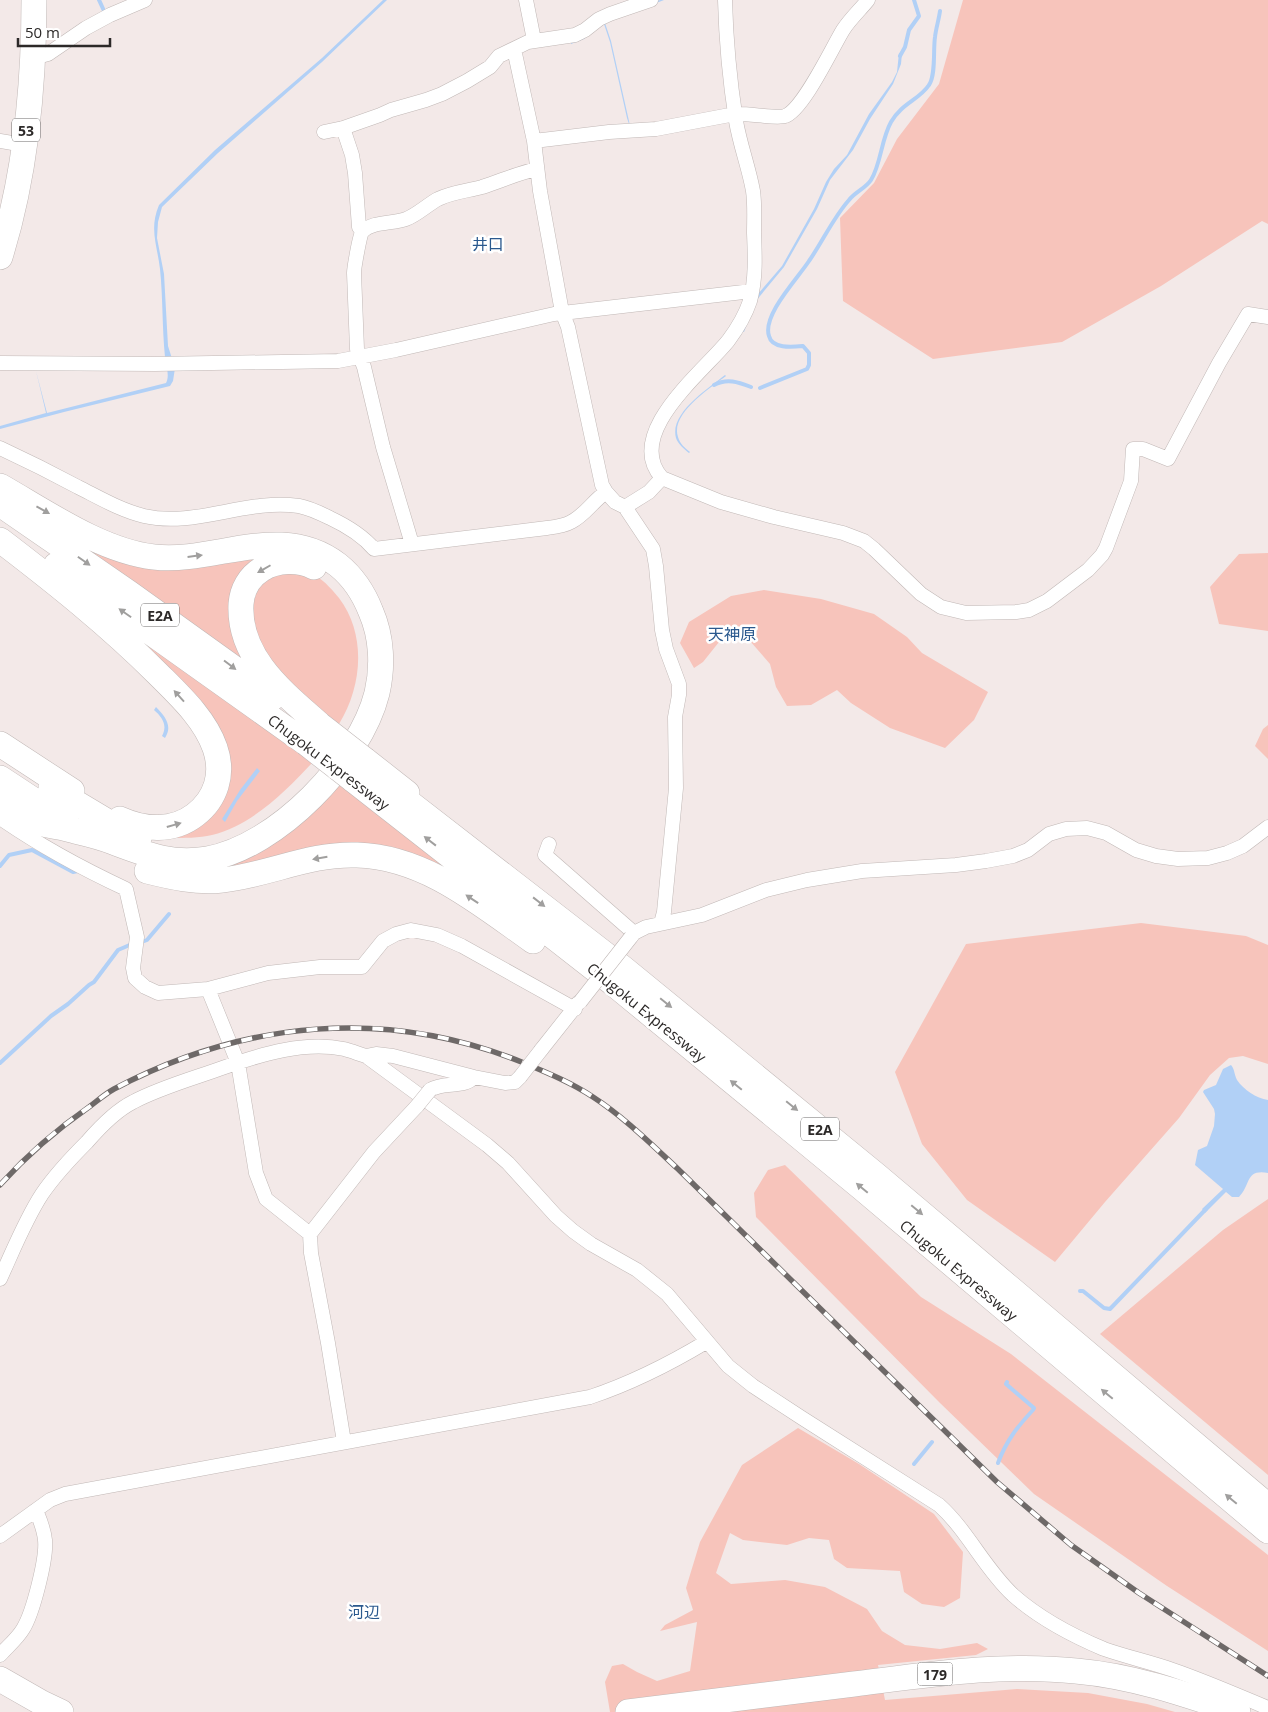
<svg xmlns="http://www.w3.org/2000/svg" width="1268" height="1712" font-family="'Open Sans','Noto Sans JP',sans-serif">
  <rect width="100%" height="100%" fill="#f3e9e8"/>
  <path fill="#f7c4bb" d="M 963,0 L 1268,0 L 1268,224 L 1262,221 L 1161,286 L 1062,342 L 933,359 L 843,301 L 840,218 L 874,183 L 897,139 L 939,84 Z
    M 35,514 L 103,549 L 271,550 L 248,571 L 254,671 Z
    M 1268,553 L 1268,631 L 1219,624 L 1210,587 L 1239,554 Z
    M 287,570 C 296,572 308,573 317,577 C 325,581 333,591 339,598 C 367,635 362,687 339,724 L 300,696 L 262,657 L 250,600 L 261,581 Z
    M 56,577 L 228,700 L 312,763 C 285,792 252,825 212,835 C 199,838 184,838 170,838 L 184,830 L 222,751 Z
    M 764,590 L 821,599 L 874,614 L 907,637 L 922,653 L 988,692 L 974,720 L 945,748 L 890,728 L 851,703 L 837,690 L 811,705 L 787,706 L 776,687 L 770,664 L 750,641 L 723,637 L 703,662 L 694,668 L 680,643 L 689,622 L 731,596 Z
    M 1268,725 L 1268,759 L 1255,746 L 1263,729 Z
    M 335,780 L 466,881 L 423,864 L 229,873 L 202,864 Z
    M 1141,923 L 1246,936 L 1268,945 L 1268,1064 L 1243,1056 L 1229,1058 L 1210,1075 L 1179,1118 L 1105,1202 L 1055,1262 L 967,1200 L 922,1144 L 895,1072 L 966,944 Z
    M 785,1165 L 921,1297 L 1011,1354 L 1268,1555 L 1268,1651 L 1167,1586 L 1034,1494 L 940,1403 L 756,1217 L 754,1193 L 768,1170 Z
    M 1268,1199 L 1268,1475 L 1100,1334 L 1223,1230 Z
    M 798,1428 L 859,1464 L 934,1514 L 963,1552 L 960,1598 L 944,1607 L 922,1604 L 904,1592 L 900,1571 L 847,1568 L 834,1559 L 829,1540 L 809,1538 L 787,1545 L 743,1540 L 730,1533 L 716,1573 L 731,1584 L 785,1580 L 825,1587 L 867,1609 L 882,1631 L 905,1645 L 940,1649 L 977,1643 L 988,1649 L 976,1655 L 878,1665 L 885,1700 L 1017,1689 L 1088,1693 L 1147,1704 L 1175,1712 L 610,1712 L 605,1682 L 612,1666 L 623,1664 L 637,1672 L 657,1681 L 690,1671 L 697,1622 L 660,1631 L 665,1625 L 693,1610 L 686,1588 L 700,1542 L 742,1465 Z"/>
  <path fill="#b1d0f6" d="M 383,0 L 387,0 L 322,62 L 218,153 L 162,207 L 158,222 L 157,238 L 164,274 L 168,346 L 175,368 L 173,381 L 170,386 L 64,412 L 0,429 L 0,426 L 46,413 L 36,371 L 47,413 L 166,383 C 170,376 166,365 165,357 C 162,328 163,298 160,269 C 157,244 149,229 159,205 L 215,150 L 322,58 Z
    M 660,0 L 664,0 L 605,23 L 611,41 L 631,130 L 627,118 L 610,42 L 604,24 L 584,39 L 571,44 L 571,42 L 603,20 Z
    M 899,53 L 902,53 L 901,64 L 893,84 L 870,119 L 853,150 L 830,180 L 817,209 L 784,267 L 755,302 L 744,332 L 742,331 L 757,295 L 782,266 L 814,209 L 826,182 L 834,169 L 847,155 L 869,114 L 892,82 L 897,72 Z
    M 725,375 L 726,376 C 710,388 670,414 678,437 C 680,444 685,448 690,452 L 689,453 C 684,449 678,444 676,438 C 669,413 709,388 725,375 Z
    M 156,707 C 165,716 173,726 165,738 L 162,736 C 168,725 162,717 154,710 Z
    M 257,768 L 260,771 L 237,801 L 225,822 L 222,819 L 240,790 Z
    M 1231,1065 C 1235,1070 1234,1074 1237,1080 C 1244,1090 1256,1098 1268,1100 L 1268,1173 C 1245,1169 1251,1185 1239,1197 L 1232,1197 L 1226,1192 L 1205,1213 L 1202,1209 L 1223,1189 L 1195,1165 L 1198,1150 L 1207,1146 L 1214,1126 L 1215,1114 L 1214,1109 L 1203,1092 L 1204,1090 L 1216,1085 L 1223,1069 Z"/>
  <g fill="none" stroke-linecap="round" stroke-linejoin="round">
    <path stroke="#b1d0f6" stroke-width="4" d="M 99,0 L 105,13
      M 900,56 L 905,47 L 909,30 L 919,16 L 914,0
      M 714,385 C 727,378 738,382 751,387
      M 760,388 L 807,369 L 809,365 L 809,353 L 803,346 C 792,347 772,349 769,336 C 762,315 798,278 809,261 C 823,241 833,218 849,200 C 855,192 866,188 871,180 C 881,164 881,140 891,122 C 902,103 919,100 929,85 C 936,75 933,50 935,37 C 936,28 939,19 940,11
      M 0,866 L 9,855 L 32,850 L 73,872 L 78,871
      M 139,943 L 147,940 L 169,914
      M 0,1063 L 51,1016 L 68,1004 L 89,985 L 94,982 L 118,950 L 132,944
      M 1080,1291 L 1083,1291 L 1104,1308 L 1110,1309 L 1206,1209
      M 998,1463 C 1006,1441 1018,1426 1033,1410 L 1034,1408 L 1006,1384 L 1007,1382
      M 914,1464 L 932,1442"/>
    <g stroke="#c1b8b6" stroke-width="15">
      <path id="street" d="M 526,0 L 534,40
        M 725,0 C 726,40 730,82 736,121 C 740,145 749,168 753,191 C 755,205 754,219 754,233 C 755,256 756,279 750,301 C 745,316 737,329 728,341 C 702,373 623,434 662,478 L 721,502 L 774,517 L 843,533 L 864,541 L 874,549 L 921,594 L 941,607 L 966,613 L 1016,612 L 1029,610 L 1047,601 L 1088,570 L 1102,555 L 1106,548 L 1131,481 L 1133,449 L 1143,449 L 1168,459 L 1219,363 L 1248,314 L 1268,317
        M 514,49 L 534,141 L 540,191 L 562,312 L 568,327 L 602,485 L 606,492 L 615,502 L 625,507 L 653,549 L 656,566 L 662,630 L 666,649 L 679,684 L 679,695 L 675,717 L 676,788 L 664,912 L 661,923
        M 33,58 L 48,54 L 86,28 L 110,15 L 145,0
        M 343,128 L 352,155 L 355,173 L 359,227 L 362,231
        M 324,132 L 343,128 L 380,115 L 391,110 L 426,100 L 442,94 L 467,81 L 490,67 L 499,56 L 528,42 L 575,35 L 585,30 L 599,19 L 610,14 L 651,0
        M 0,141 L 24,145
        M 534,141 L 609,132 L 656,129 L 735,114 C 748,113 777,119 785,116 C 803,110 832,48 843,30 C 850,19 860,10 868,0
        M 0,363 L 155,364 L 338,361 L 396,350 L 554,314 L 752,291
        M 0,448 C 26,460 52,473 78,487 C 100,498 120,510 144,516 C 195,528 247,498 299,506 C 310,508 320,513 330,518 C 347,526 362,535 374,549 L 547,528 C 555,527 564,526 571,522 C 585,515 593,501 606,492
        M 625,507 L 649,492 L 662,478
        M 412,544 L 383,447 L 364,367 L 357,349 L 354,273 C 354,268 360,234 362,232 C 372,221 393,224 406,219 C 417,215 427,205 438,199 C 452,192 467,191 482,187 C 501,181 518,173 537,169
        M 0,818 C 39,845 83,869 126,889 L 137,937 L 133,968 L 135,978 L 145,987 L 158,993 L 208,989 L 268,973 L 320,967 L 362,967 L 383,941 L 396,934 L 411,930 L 437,935 L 462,946 L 575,1009
        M 549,844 L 545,855 L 634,933
        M 631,937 L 634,933 L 646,927 L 702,915 L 766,890 L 807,880 L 862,871 L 956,865 L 986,861 L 1013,856 L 1028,850 L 1049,834 L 1066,829 L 1087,828 L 1106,833 L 1136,850 L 1156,856 L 1178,859 L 1208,858 L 1227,853 L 1243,846 L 1268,827
        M 208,989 L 238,1063 L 256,1173 L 266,1199 L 310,1234
        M 541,1050 L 579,1002
        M 366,1056 L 376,1054 L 393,1056 L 474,1077 L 505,1083 L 515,1082 L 520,1077
        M 430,1090 C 444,1081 464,1089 474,1077
        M 0,1279 C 13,1251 25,1220 42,1194 C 55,1175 71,1158 87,1142 C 100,1127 115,1111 133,1102 C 161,1087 195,1078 225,1067 C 262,1054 305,1041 344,1049 C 352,1051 359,1054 366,1056 L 487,1145 L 508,1163 L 556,1216 L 573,1231 L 591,1244 L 637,1270 L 667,1294 L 728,1366 L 753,1386 L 802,1418 L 939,1505 C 968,1531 984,1568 1013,1595 C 1039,1618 1073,1636 1104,1649 C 1127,1657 1150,1662 1173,1670 C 1205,1681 1237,1695 1268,1708
        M 344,1442 L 328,1343 L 311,1253 L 310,1234 L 374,1152 L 417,1106
        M 0,1536 L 50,1500 L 65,1494 L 590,1397 C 629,1384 671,1363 706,1342
        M 0,1655 C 8,1646 17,1639 23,1629 C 33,1613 47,1558 45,1540 C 44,1529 40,1520 36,1510"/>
    </g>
    <g stroke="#c1b8b6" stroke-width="26">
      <path id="highway" d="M 0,257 C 26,174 34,86 34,0
        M 0,486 C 46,512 101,551 154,557 C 216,564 281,521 338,565 C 353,577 364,594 371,612 C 382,637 383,667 377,693 C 360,761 277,847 207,859 C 170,865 146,854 113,842 C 101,837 88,834 75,831 C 61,826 42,826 28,819 C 18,813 9,806 0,800
        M 0,504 L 129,593 L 274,697
        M 0,540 C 55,582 109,625 158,674 C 180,696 205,719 215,748 C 224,774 216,799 195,815 C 173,832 144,830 120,819
        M 56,565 L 306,743
        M 314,567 C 298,559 277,560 262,569 C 249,577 242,590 241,604 C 238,658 284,693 320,725
        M 0,744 L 72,791
        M 365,760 L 407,793
        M 0,778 L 41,805 L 67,825
        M 352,779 L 614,984 L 862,1188 L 1268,1531
        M 389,787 L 624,969 L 876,1175 L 1268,1506
        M 51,788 L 128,834 L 139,838
        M 147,871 C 171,877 197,883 222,880 C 268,875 311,853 357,855 C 425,857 479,903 533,941
        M 0,1679 L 42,1703 L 61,1712
        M 628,1712 C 703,1703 778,1694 854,1684 C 927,1675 1002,1663 1076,1671 C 1133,1676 1185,1694 1238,1712"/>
    </g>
    <use href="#street" stroke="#fff" stroke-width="14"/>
    <use href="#highway" stroke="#fff" stroke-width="25"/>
    <g stroke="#6e6968" stroke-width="5.5">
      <path id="rail" d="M 0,1185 C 27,1155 56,1130 89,1107 C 97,1101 105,1094 114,1089 C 245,1020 387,1007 524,1063 C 548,1073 572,1083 593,1097 C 624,1117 651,1144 678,1169 L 997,1482 L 1071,1545 L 1139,1593 L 1268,1676"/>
    </g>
    <use href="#rail" stroke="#fff" stroke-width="4" stroke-dasharray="11" stroke-linecap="butt"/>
    <g stroke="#c1b8b6" stroke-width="15" stroke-linecap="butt">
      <path id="street-bridge" d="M 580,1002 L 631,937
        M 520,1077 L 541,1050
        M 417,1106 L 430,1090"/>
    </g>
    <g stroke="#c1b8b6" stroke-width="26" stroke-linecap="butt">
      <path id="highway-bridge" d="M 320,725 L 365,760
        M 306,743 L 352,779"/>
    </g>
    <use href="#street-bridge" stroke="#fff" stroke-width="14"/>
    <use href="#highway-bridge" stroke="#fff" stroke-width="25"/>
  </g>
  <defs><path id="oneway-solid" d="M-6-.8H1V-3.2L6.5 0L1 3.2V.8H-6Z" transform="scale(1.25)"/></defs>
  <g fill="#a09f9e">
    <use href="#oneway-solid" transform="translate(43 510) rotate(29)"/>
    <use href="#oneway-solid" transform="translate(195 556) rotate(-7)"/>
    <use href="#oneway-solid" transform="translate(84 561) rotate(35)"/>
    <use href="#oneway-solid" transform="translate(264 569) rotate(150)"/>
    <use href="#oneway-solid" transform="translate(125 613) rotate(-145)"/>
    <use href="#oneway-solid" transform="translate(230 665) rotate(37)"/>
    <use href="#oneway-solid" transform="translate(179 696) rotate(-132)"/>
    <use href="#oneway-solid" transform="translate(174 825) rotate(-16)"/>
    <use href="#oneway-solid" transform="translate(430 841) rotate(-142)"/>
    <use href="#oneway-solid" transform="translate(320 858) rotate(170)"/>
    <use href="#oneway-solid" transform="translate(472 899) rotate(-146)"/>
    <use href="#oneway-solid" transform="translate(539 902) rotate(38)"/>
    <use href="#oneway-solid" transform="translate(666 1003) rotate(39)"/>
    <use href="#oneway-solid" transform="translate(736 1085) rotate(-141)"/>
    <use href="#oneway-solid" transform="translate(792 1106) rotate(39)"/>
    <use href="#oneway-solid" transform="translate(862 1188) rotate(-140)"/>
    <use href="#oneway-solid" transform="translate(917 1210) rotate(40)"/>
    <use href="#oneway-solid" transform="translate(1107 1394) rotate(-140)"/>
    <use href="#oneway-solid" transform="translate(1231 1499) rotate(-140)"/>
  </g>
  <g text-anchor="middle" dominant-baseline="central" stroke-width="5" stroke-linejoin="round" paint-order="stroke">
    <g fill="#fff" stroke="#6b6968" stroke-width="1">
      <rect x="12" y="118.5" width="28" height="23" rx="4"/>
      <rect x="141" y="603.5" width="38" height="23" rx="4"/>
      <rect x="801" y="1117.5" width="38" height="23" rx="4"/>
      <rect x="917.5" y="1662.5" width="35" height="23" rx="4"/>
    </g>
    <g font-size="14" font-weight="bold" fill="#2c2928">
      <text x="26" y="130">53</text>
      <text x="160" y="615">E2A</text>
      <text x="820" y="1129">E2A</text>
      <text x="935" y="1674">179</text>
    </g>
    <g font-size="15" fill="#2c2928" stroke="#fff">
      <text transform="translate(329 762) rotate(37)">Chugoku Expressway</text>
      <text transform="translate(647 1012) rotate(39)">Chugoku Expressway</text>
      <text transform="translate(959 1270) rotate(40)">Chugoku Expressway</text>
    </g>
    <g font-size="16" fill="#2b598e" stroke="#fff">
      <text x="488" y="244">井口</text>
      <text x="732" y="634">天神原</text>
      <text x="364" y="1612">河辺</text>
    </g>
  </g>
  <path d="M18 38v8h92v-8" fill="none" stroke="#2c2928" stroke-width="2.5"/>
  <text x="25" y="38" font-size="15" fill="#2c2928" stroke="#ffffff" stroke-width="4" paint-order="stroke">50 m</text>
</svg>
